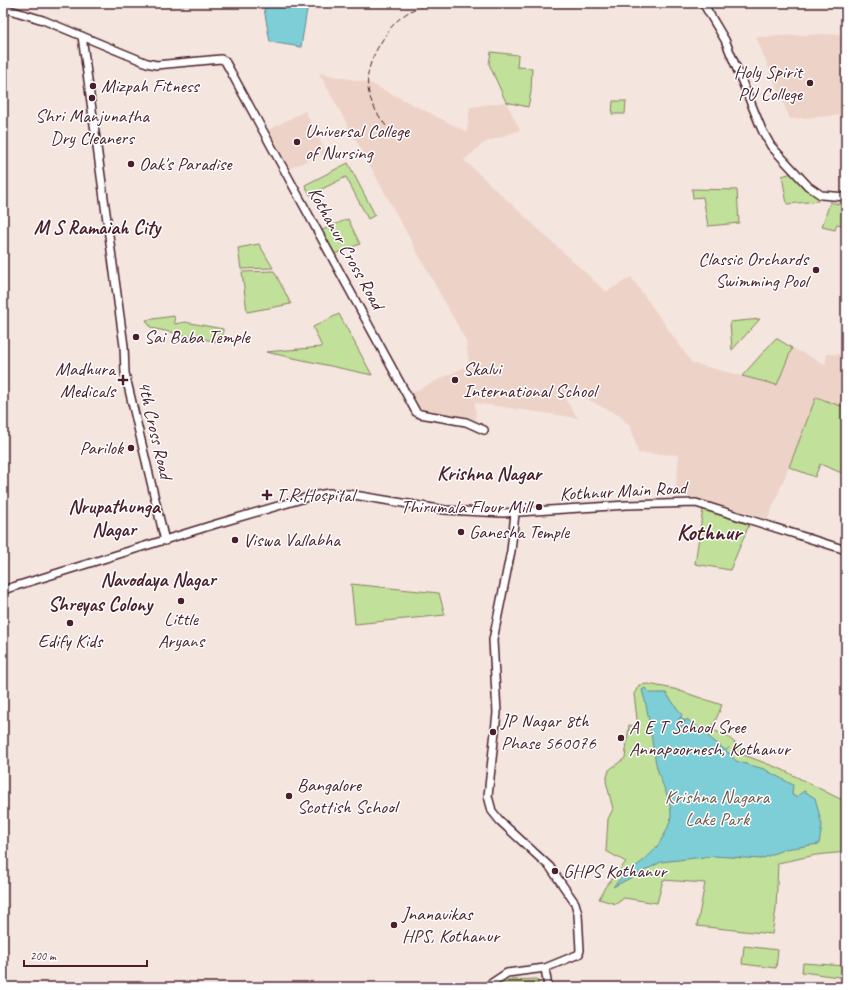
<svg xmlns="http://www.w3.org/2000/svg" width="849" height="990" font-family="Caveat,sans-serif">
  <rect width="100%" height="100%" fill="#f4e5de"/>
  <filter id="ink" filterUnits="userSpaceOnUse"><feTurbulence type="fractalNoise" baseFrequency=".025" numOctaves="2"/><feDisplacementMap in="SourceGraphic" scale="8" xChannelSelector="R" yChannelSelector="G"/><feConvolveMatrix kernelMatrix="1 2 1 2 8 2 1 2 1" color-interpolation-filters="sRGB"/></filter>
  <g filter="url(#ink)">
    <path fill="#edd3c7" d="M 824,34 L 844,35 L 846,115 L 790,119 L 756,37 Z
      M 319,73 L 370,83 L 467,132 L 470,107 L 506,102 L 520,130 L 484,143 L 464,160 L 606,292 L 631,277 L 692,363 L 777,385 L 792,348 L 825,364 L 827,354 L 846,354 L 846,408 L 816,398 L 768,519 L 675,493 L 679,455 L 638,453 L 631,427 L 620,416 L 583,397 L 565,399 L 578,418 L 475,403 L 476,421 L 418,410 L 409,394 L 469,365 L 466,341 Z
      M 305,111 L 326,153 L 290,168 L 268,130 Z"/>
    <path fill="#c1e099" stroke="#868062" d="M 491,52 L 518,55 L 517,67 L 532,68 L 531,92 L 528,107 L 506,102 L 489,64 Z
      M 613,101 L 626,101 L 625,114 L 612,114 Z
      M 348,163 L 375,215 L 368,219 L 346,177 L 310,195 L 305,185 Z
      M 792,173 L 820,196 L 818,201 L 787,204 L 782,176 Z
      M 692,189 L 737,190 L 739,223 L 708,226 L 703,197 L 693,198 Z
      M 830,202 L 846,206 L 842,225 L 837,224 L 835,230 L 822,227 Z
      M 348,219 L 360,244 L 332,255 L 320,231 Z
      M 259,244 L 273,268 L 241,269 L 238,248 Z
      M 274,271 L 291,304 L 247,312 L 242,272 Z
      M 339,314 L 372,375 L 266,352 L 322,347 L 313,327 Z
      M 174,316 L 175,324 L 185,322 L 223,329 L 223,343 L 151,328 L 146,320 Z
      M 760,319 L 732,350 L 730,322 Z
      M 776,338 L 792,348 L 777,385 L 742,376 Z
      M 816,397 L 846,408 L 846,462 L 842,473 L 820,464 L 815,477 L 789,467 Z
      M 703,509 L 749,525 L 730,570 L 695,564 Z
      M 351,584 L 439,593 L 445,615 L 355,624 Z
      M 648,684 L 674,689 L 722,705 L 712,729 L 729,738 L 740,747 L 744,755 L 781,769 L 846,802 L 846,852 L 816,855 L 778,863 L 776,909 L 772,934 L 697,926 L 705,883 L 663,880 L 657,903 L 624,898 L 616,904 L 599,899 L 605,887 L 626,862 L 606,851 L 608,819 L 613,809 L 606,781 L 609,770 L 625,758 L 629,725 L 638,727 L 634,694 L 639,685 Z
      M 744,946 L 778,950 L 776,968 L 742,964 Z
      M 803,963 L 846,966 L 846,978 L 802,972 Z
      M 537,979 L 539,987 L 497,987 L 508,980 Z"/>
    <path fill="#7dced6" stroke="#698892" d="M 263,3 L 308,3 L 301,47 L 270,42 Z
      M 645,688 L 649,693 L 666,693 L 682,715 L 678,720 L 681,717 L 685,721 L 680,728 L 687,719 L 730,754 L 736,761 L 764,769 L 793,785 L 792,795 L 796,797 L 804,791 L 815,798 L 822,825 L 819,844 L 785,849 L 761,859 L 713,856 L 661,862 L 613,887 C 625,871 646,863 658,845 C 664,836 670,826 671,815 C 671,798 661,784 657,768 C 651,742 650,715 642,690 Z"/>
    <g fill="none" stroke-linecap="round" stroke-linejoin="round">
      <path stroke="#698892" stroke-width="1" d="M 734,744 L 736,742
        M 726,750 L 729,748"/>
      <g stroke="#4a1f2b" stroke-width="10">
        <path id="secondary" d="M 703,3 L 725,40 L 762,130 L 771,146 L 808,186 L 821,195 L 846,197
          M 3,8 L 43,20 L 147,63 L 156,65 L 221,59 L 225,61 L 416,412 L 420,414 L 466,422 L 484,430
          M 82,36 L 124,346 L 125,373 L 165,541
          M 3,590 L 216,524 L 312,496 L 329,493 L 348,494 L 445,510 L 503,513 L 627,505 L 696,503 L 846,550
          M 545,968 L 548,987
          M 486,987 L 507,973 L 545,968 L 579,954 L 580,950 L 578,914 L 575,903 L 550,867 L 500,821 L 492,811 L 488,796 L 497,713 L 493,640 L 511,551 L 515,513"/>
      </g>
      <use href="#secondary" stroke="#fff" stroke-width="7"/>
      <path stroke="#4a1f2b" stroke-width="1" stroke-dasharray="6 3" stroke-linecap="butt" d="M 386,126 C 361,93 362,70 385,36 C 396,18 412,7 433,3"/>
    </g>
  </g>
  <g fill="#4a1f2b" stroke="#fff" stroke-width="1.5">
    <circle cx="810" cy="83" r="4"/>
    <circle cx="93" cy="86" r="4"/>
    <circle cx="92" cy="98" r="4"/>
    <circle cx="297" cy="142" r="4"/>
    <circle cx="131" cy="164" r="4"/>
    <circle cx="816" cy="270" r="4"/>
    <circle cx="136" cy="337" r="4"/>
    <path d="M121 374h4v4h4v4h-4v4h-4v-4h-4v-4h4z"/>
    <circle cx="455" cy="380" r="4"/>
    <circle cx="131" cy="448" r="4"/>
    <path d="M265 489h4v4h4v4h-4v4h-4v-4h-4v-4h4z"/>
    <circle cx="539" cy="507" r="4"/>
    <circle cx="461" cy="532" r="4"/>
    <circle cx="235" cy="540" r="4"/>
    <circle cx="181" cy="601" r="4"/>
    <circle cx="70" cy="623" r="4"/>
    <circle cx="493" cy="732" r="4"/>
    <circle cx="621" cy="738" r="4"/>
    <circle cx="289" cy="796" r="4"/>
    <circle cx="555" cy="871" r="4"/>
    <circle cx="394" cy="925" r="4"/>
  </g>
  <g text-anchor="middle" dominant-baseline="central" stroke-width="3" stroke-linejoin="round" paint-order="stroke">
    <g font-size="19" fill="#4a1f2b" stroke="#fff" text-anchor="start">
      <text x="802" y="72" text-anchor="end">Holy Spirit<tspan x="802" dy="22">PU College</tspan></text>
      <text x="101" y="86">Mizpah Fitness</text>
      <text x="92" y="116" text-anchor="middle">Shri Manjunatha<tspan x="92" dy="22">Dry Cleaners</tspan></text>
      <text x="305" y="131">Universal College<tspan x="305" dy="22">of Nursing</tspan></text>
      <text x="139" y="164">Oak's Paradise</text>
      <text x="808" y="259" text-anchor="end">Classic Orchards<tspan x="808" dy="22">Swimming Pool</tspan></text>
      <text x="144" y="337">Sai Baba Temple</text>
      <text x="115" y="369" text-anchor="end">Madhura<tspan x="115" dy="22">Medicals</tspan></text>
      <text x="463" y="369">Skalvi<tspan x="463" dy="22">International School</tspan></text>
      <text x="123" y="448" text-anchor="end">Parilok</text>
      <text x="276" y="495">T.R.Hospital</text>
      <text x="531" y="507" text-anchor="end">Thirumala Flour Mill</text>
      <text x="469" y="532">Ganesha Temple</text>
      <text x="243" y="540">Viswa Vallabha</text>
      <text x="181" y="619" text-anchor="middle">Little<tspan x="181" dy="22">Aryans</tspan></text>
      <text x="70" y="641" text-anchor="middle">Edify Kids</text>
      <text x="501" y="721">JP Nagar 8th<tspan x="501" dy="22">Phase 560076</tspan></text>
      <text x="629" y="727">A E T School Sree<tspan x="629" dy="22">Annapoornesh, Kothanur</tspan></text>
      <text x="297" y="785">Bangalore<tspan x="297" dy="22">Scottish School</tspan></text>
      <text x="563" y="871">GHPS Kothanur</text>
      <text x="402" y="914">Jnanavikas<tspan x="402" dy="22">HPS, Kothanur</tspan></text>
    </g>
    <g font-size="19" fill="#4a1f2b" stroke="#fff">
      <text transform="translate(346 248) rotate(61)">Kothanur Cross Road</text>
      <text transform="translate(155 430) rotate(77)">4th Cross Road</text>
      <text transform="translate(623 491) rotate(-3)">Kothnur Main Road</text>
    </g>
    <g font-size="19" fill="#6e594c" stroke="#fff">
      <text x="717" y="797">Krishna Nagara<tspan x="717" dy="22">Lake Park</tspan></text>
    </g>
    <g font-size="20" font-weight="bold" fill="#4a1f2b" stroke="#fff">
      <text x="97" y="227">M S Ramaiah City</text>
      <text x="489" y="473">Krishna Nagar</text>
      <text x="114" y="506">Nrupathunga<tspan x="114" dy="23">Nagar</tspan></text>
      <text x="158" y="579">Navodaya Nagar</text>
      <text x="100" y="604">Shreyas Colony</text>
    </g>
    <g font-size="23" font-weight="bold" fill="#4a1f2b" stroke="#fff">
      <text x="709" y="532">Kothnur</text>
    </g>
  </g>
  <rect width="849" height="990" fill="none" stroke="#fff" stroke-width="16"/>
  <rect x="8" y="8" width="833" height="974" fill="none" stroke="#4a1f2b" stroke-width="1.5" filter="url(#ink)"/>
  <path d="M24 960v6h123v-6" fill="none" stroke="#4a1f2b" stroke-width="2"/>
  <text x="30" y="960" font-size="12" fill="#4a1f2b" stroke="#ffffff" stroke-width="3" paint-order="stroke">200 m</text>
</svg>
